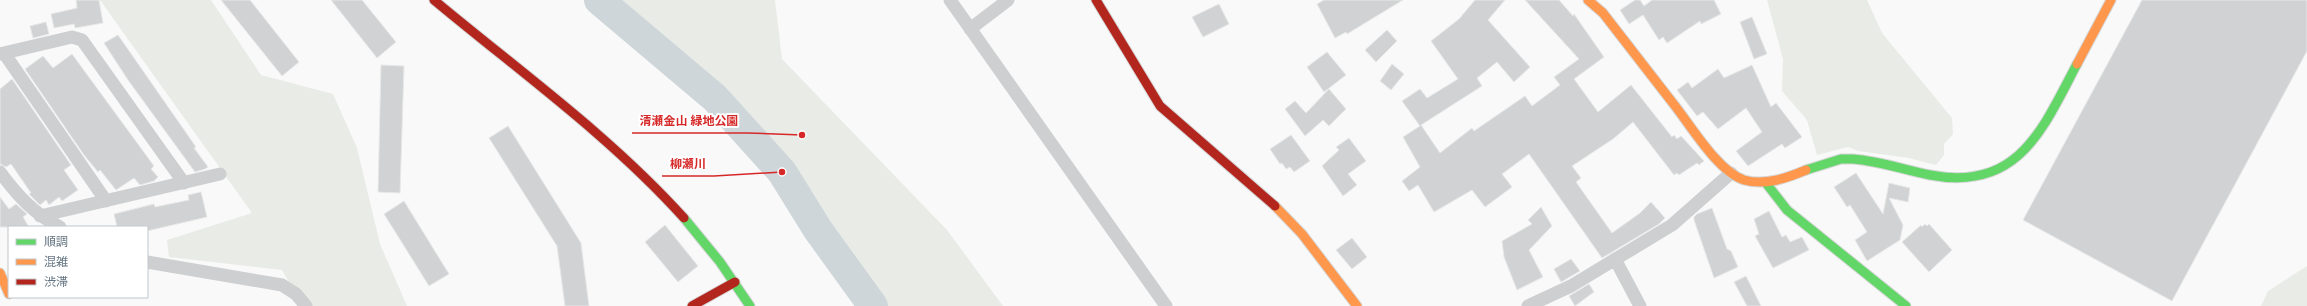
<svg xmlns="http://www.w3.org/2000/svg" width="2307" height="306" font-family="Figtree,'Noto Sans JP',sans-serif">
  <rect width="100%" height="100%" fill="#f9f9f9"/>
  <path fill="#e8ebe6" d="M 100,0 L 211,0 L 261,75 L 333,94 L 357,148 L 380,244 L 407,306 L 303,306 L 282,270 L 169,257 L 167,240 L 252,213 Z
    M 594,0 L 775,0 L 782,59 L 947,230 L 1003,306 L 875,306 L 782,172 L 715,98 Z
    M 1767,0 L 1867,0 L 1882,33 L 1952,118 L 1953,134 L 1944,144 L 1944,155 L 1936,165 L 1909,158 L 1858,151 L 1848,147 L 1817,155 L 1807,120 L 1782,91 L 1783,59 Z
    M 2307,266 L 2307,306 L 2261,306 L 2268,291 Z"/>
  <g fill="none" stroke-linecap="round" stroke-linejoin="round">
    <path stroke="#ced6d9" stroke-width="30" d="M 599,0 L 715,98 L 782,172 L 818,230 L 873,306"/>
  </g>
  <path fill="#d0d2d3" stroke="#e8e8e8" d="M 76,0 L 99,0 L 103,23 L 75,28 L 74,24 L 54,28 L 51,14 L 77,8 Z
    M 221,0 L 250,0 L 299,62 L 282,76 Z
    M 331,0 L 362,0 L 396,42 L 377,58 Z
    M 1324,0 L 1403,0 L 1347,34 L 1346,32 L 1335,38 L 1317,4 Z
    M 1475,0 L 1505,0 L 1488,20 L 1530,67 L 1514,82 L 1497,62 L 1477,78 L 1482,86 L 1421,125 L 1440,153 L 1472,128 L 1474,131 L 1525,96 L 1532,106 L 1560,85 L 1554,77 L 1579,59 L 1525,0 L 1559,0 L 1573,16 L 1574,14 L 1604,57 L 1574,79 L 1598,112 L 1631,85 L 1672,137 L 1674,135 L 1677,139 L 1681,136 L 1704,161 L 1699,165 L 1697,163 L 1679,175 L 1677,173 L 1674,175 L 1633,122 L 1613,139 L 1572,166 L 1581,178 L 1576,182 L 1612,233 L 1640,213 L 1651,202 L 1665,218 L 1659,224 L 1602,258 L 1529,154 L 1502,174 L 1512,187 L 1485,207 L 1472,190 L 1434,212 L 1418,185 L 1409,191 L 1402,181 L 1420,167 L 1403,137 L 1420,126 L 1402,101 L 1420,89 L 1427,98 L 1458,79 L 1431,41 L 1459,19 Z
    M 1635,0 L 1640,0 L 1644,6 L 1652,0 L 1714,0 L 1721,14 L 1701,24 L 1700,21 L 1667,43 L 1663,37 L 1659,40 L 1643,15 L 1629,24 L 1620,10 Z
    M 2142,0 L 2307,0 L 2307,51 L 2172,301 L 2023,220 Z
    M 1219,4 L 1229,24 L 1203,37 L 1192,17 Z
    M 1752,17 L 1767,54 L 1754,59 L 1740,22 Z
    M 46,22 L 49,34 L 33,38 L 30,26 Z
    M 1387,30 L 1397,41 L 1376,62 L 1365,50 Z
    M 118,35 L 196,147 L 194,148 L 208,167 L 205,169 L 195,172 L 128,80 L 104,43 Z
    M 1327,52 L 1346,75 L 1324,92 L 1307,67 Z
    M 72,54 L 154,166 L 151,169 L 158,177 L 154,181 L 140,185 L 134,178 L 116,190 L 100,170 L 98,172 L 84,155 L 25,69 L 43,56 L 53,68 Z
    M 1392,64 L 1404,74 L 1391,90 L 1380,81 Z
    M 381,65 L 404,66 L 400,193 L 378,192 Z
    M 1752,65 L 1771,107 L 1776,103 L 1802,137 L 1785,148 L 1782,144 L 1748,166 L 1736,151 L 1762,132 L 1746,108 L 1718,129 L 1703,112 L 1697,116 L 1677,90 L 1688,82 L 1692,88 L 1718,69 L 1724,78 Z
    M 12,79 L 71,165 L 64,170 L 78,190 L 62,201 L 59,197 L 49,205 L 46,200 L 40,205 L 29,194 L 31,193 L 11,164 L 6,167 L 0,164 L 0,89 Z
    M 1329,89 L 1346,109 L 1329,126 L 1323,120 L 1305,136 L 1285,109 L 1295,101 L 1306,113 Z
    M 508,126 L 581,243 L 589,306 L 565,306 L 557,246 L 489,138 Z
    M 1291,135 L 1310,161 L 1294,172 L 1290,167 L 1286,169 L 1282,163 L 1280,164 L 1270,149 Z
    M 1349,138 L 1366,161 L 1348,174 L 1357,185 L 1343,196 L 1322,166 L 1339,150 L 1336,147 Z
    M 1856,173 L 1883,214 L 1889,183 L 1910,188 L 1908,202 L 1889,198 L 1903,225 L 1900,240 L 1867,261 L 1855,240 L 1867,232 L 1850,205 L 1847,207 L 1834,187 Z
    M 201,192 L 207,217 L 147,231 L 147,226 L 117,227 L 114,214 L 154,204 L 155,207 L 189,200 L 188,195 Z
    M 0,197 L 9,209 L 16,204 L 27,214 L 23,217 L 29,227 L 0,227 Z
    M 404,201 L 449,274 L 429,286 L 384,214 Z
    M 1541,207 L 1552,226 L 1529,250 L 1543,277 L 1517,290 L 1504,257 L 1502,241 L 1532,224 L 1528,220 Z
    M 1712,208 L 1727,249 L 1731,251 L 1738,267 L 1714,278 L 1694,220 L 1694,217 L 1697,214 Z
    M 1769,211 L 1782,237 L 1786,235 L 1790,242 L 1802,237 L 1809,250 L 1773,268 L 1755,236 L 1759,234 L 1754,219 Z
    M 1925,224 L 1927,226 L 1929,224 L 1952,250 L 1929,272 L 1902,242 L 1921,225 L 1922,227 Z
    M 665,225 L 698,266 L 678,282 L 645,242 Z
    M 1352,238 L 1367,257 L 1352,269 L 1336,250 Z
    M 1571,259 L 1580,271 L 1561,282 L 1554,269 Z
    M 1746,276 L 1761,306 L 1747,306 L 1734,282 Z
    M 1589,284 L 1594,292 L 1575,306 L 1569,296 Z"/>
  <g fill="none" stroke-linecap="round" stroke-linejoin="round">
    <g stroke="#d5d6d7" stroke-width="11">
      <path id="fast" d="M 1806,170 L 1841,159 L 1853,159 C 1880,161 1904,170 1930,175 C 2019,192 2043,128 2077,64
        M 1766,183 L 1787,210 L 1906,306
        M 684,218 L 720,262 L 750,306"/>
    </g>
    <g stroke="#d5d6d7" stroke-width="11">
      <path id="slow" d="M 1588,0 L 1603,13 C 1626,43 1649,72 1672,102 C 1690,124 1717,171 1744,180 C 1765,186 1787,178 1806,170
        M 2077,64 L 2111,0
        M 1275,206 L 1302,234 L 1357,306
        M 0,273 L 9,294"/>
    </g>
    <g stroke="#d5d6d7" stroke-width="11">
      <path id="jam" d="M 434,0 C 519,71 609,135 684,218
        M 1096,0 L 1160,106 L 1275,206
        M 692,306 L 735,282"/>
    </g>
    <path stroke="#cecfd0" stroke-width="13" d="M 950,0 L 1166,306
      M 970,29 L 1008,0
      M 4,53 L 106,201
      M 0,54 L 72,37 L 82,40 L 184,183
      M 0,172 C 17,195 34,214 60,227
      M 40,216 L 220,174
      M 1615,259 L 1640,306
      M 147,262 L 282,285 L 296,294 L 306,306
      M 1528,306 L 1571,286 L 1672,225 L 1731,173"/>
    <use href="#fast" stroke="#63d668" stroke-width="9"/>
    <use href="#slow" stroke="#ff974d" stroke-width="9"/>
    <use href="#jam" stroke="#b3261e" stroke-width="9"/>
  </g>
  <path fill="none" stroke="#d62828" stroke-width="1.5" d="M802 135L747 133H632M782 172L714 176H662"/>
  <g fill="#d62828" stroke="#fff" stroke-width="1.5">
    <circle cx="802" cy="135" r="4"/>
    <circle cx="782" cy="172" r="4"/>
  </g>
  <g font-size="12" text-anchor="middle" font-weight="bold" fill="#d62828" stroke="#fff" stroke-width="4" stroke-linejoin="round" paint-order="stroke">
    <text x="689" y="125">清瀬金山 緑地公園</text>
    <text x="688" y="168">柳瀬川</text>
  </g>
  <rect x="8" y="226" width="140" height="72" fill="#ffffff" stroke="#c1c8cd"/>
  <rect x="16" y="239" width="20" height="6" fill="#63d668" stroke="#c1c8cd"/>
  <text x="44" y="246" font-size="12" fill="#657683">順調</text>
  <rect x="16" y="259" width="20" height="6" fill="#ff974d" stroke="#c1c8cd"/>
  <text x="44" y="266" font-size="12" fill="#657683">混雑</text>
  <rect x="16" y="279" width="20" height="6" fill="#b3261e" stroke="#c1c8cd"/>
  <text x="44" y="286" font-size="12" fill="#657683">渋滞</text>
</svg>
